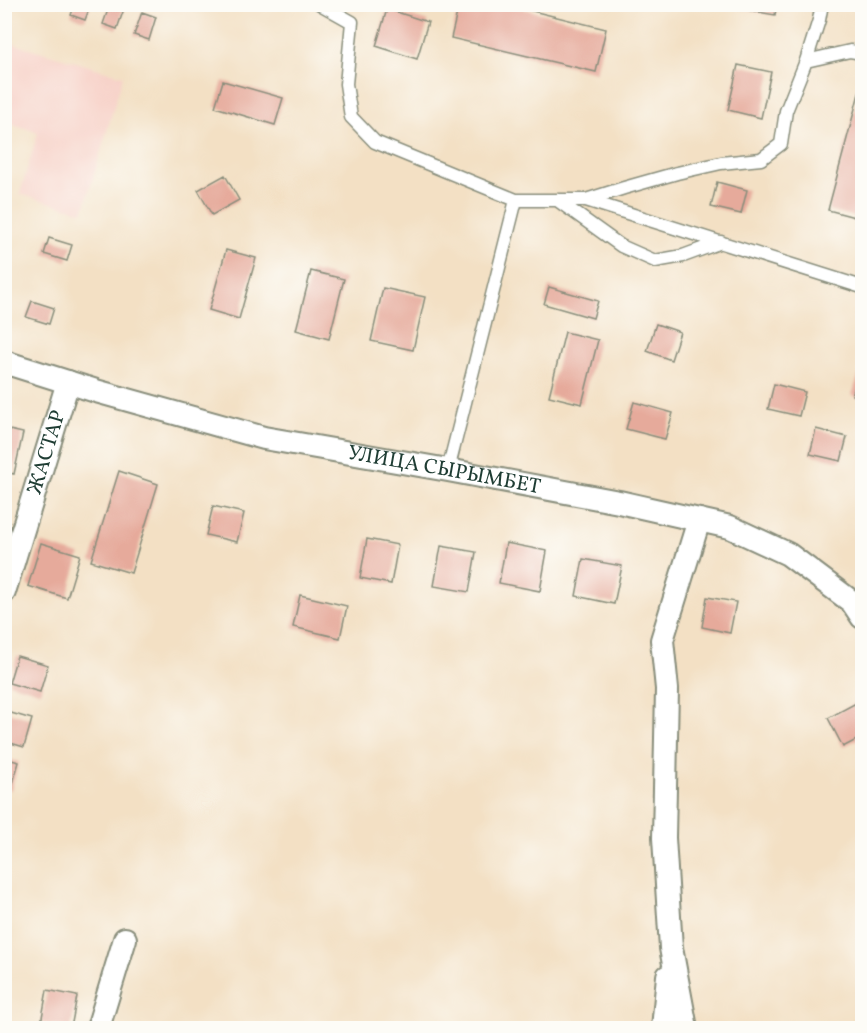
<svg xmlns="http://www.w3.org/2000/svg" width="867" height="1033" font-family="Vollkorn,serif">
  <rect width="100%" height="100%" fill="#fdfcf7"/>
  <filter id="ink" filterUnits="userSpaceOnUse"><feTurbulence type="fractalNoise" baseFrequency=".0167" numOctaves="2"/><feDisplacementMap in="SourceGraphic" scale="12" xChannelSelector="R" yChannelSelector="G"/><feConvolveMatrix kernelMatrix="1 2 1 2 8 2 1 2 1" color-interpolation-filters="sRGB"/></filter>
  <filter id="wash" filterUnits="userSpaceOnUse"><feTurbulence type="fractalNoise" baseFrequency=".008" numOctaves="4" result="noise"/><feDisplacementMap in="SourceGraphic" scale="24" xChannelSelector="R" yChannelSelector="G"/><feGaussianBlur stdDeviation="1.35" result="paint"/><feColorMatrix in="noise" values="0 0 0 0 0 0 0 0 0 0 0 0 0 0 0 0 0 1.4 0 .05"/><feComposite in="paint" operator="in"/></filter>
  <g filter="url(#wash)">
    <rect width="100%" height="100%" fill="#f3e0c4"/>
    <path fill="#f7d1c8" d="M 5,41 L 123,76 L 83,212 L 20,194 L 38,132 L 5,122 Z"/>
    <g id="blocks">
      <path fill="#e6aa9b" d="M 75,4 L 91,4 L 85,20 L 71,15 Z
        M 110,4 L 120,4 L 125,6 L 117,29 L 103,24 Z
        M 459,4 L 504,4 L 606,29 L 596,72 L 451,38 Z
        M 736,4 L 777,4 L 775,15 L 735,8 Z
        M 387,9 L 428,22 L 417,59 L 376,46 Z
        M 142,12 L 156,17 L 149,40 L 134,35 Z
        M 738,65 L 771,72 L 761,118 L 728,110 Z
        M 223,81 L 283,98 L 275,125 L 215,107 Z
        M 862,82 L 862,219 L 828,210 Z
        M 225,175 L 239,200 L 212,215 L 198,190 Z
        M 717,182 L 747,190 L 741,214 L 711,207 Z
        M 49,238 L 72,245 L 67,261 L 44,254 Z
        M 226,250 L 256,258 L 239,319 L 209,310 Z
        M 311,271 L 344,279 L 329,339 L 296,330 Z
        M 549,287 L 598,301 L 593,318 L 544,304 Z
        M 383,288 L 425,297 L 413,350 L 371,341 Z
        M 32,301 L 54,308 L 49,324 L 26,317 Z
        M 656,324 L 680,332 L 671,360 L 647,351 Z
        M 565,332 L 598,340 L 582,404 L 549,396 Z
        M 860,372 L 862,373 L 862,399 L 852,395 Z
        M 774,384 L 805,392 L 799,416 L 768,409 Z
        M 634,402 L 673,413 L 665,439 L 626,429 Z
        M 5,429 L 23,433 L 14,474 L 5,472 Z
        M 816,429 L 847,437 L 841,461 L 810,454 Z
        M 119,471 L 158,484 L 131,573 L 91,561 Z
        M 213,506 L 244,513 L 237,542 L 206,535 Z
        M 367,539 L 398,545 L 391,584 L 360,578 Z
        M 41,543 L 80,555 L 67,598 L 28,586 Z
        M 506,543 L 547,551 L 540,591 L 499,583 Z
        M 441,546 L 476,552 L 469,592 L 434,586 Z
        M 583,559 L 622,566 L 614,604 L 576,596 Z
        M 300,595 L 347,606 L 340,638 L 293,627 Z
        M 707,597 L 736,602 L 730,633 L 702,627 Z
        M 17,656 L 48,665 L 40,692 L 9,683 Z
        M 856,703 L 862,716 L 862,737 L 843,747 L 828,718 Z
        M 4,711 L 32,719 L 24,747 L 4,741 Z
        M 4,758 L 19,762 L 11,790 L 4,788 Z
        M 47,990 L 77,996 L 71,1028 L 41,1023 Z"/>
    </g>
  </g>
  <g filter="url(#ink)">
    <use href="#blocks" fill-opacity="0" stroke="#898e7c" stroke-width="1.5"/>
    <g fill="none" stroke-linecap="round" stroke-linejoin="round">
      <g stroke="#898e7c" stroke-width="15">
        <path id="lane" d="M 320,4 L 352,22 L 346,84 L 351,117 L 375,142 L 516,200 L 586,200 L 624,188 L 677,173 L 721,163 L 761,159 L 781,144 L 786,111 L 806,61 L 819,20 L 822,4
          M 806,61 L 850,51 L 862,53
          M 557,200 L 621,246 L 655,261 L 683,256 L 721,242
          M 586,200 L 862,287
          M 448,470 L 516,200"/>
      </g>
      <g stroke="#898e7c" stroke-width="26">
        <g id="street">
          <path id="s1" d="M 4,362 L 96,391 L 264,438 L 448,470 L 619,502 L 730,527 L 788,554 L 852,602 L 862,617"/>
          <path id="s2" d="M 4,592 L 68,382"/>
          <path d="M 98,1028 L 125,939"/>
          <path d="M 663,1028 L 668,976"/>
          <path d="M 686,1028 L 671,948 L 664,838 L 667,689 L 662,640 L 699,520"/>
        </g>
      </g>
      <use href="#lane" stroke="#fff" stroke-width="12"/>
      <use href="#street" stroke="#fff" stroke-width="22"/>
    </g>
  </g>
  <g text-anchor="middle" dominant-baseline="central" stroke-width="4.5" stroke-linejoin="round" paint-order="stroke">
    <g font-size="21" fill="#1f3d34" stroke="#fdfcf7">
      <text stroke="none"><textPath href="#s2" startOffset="146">ЖАСТАР</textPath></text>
      <text stroke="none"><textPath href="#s1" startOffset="454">УЛИЦА СЫРЫМБЕТ</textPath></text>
    </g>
  </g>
  <rect width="867" height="1033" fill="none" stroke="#fdfcf7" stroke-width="24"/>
</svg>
